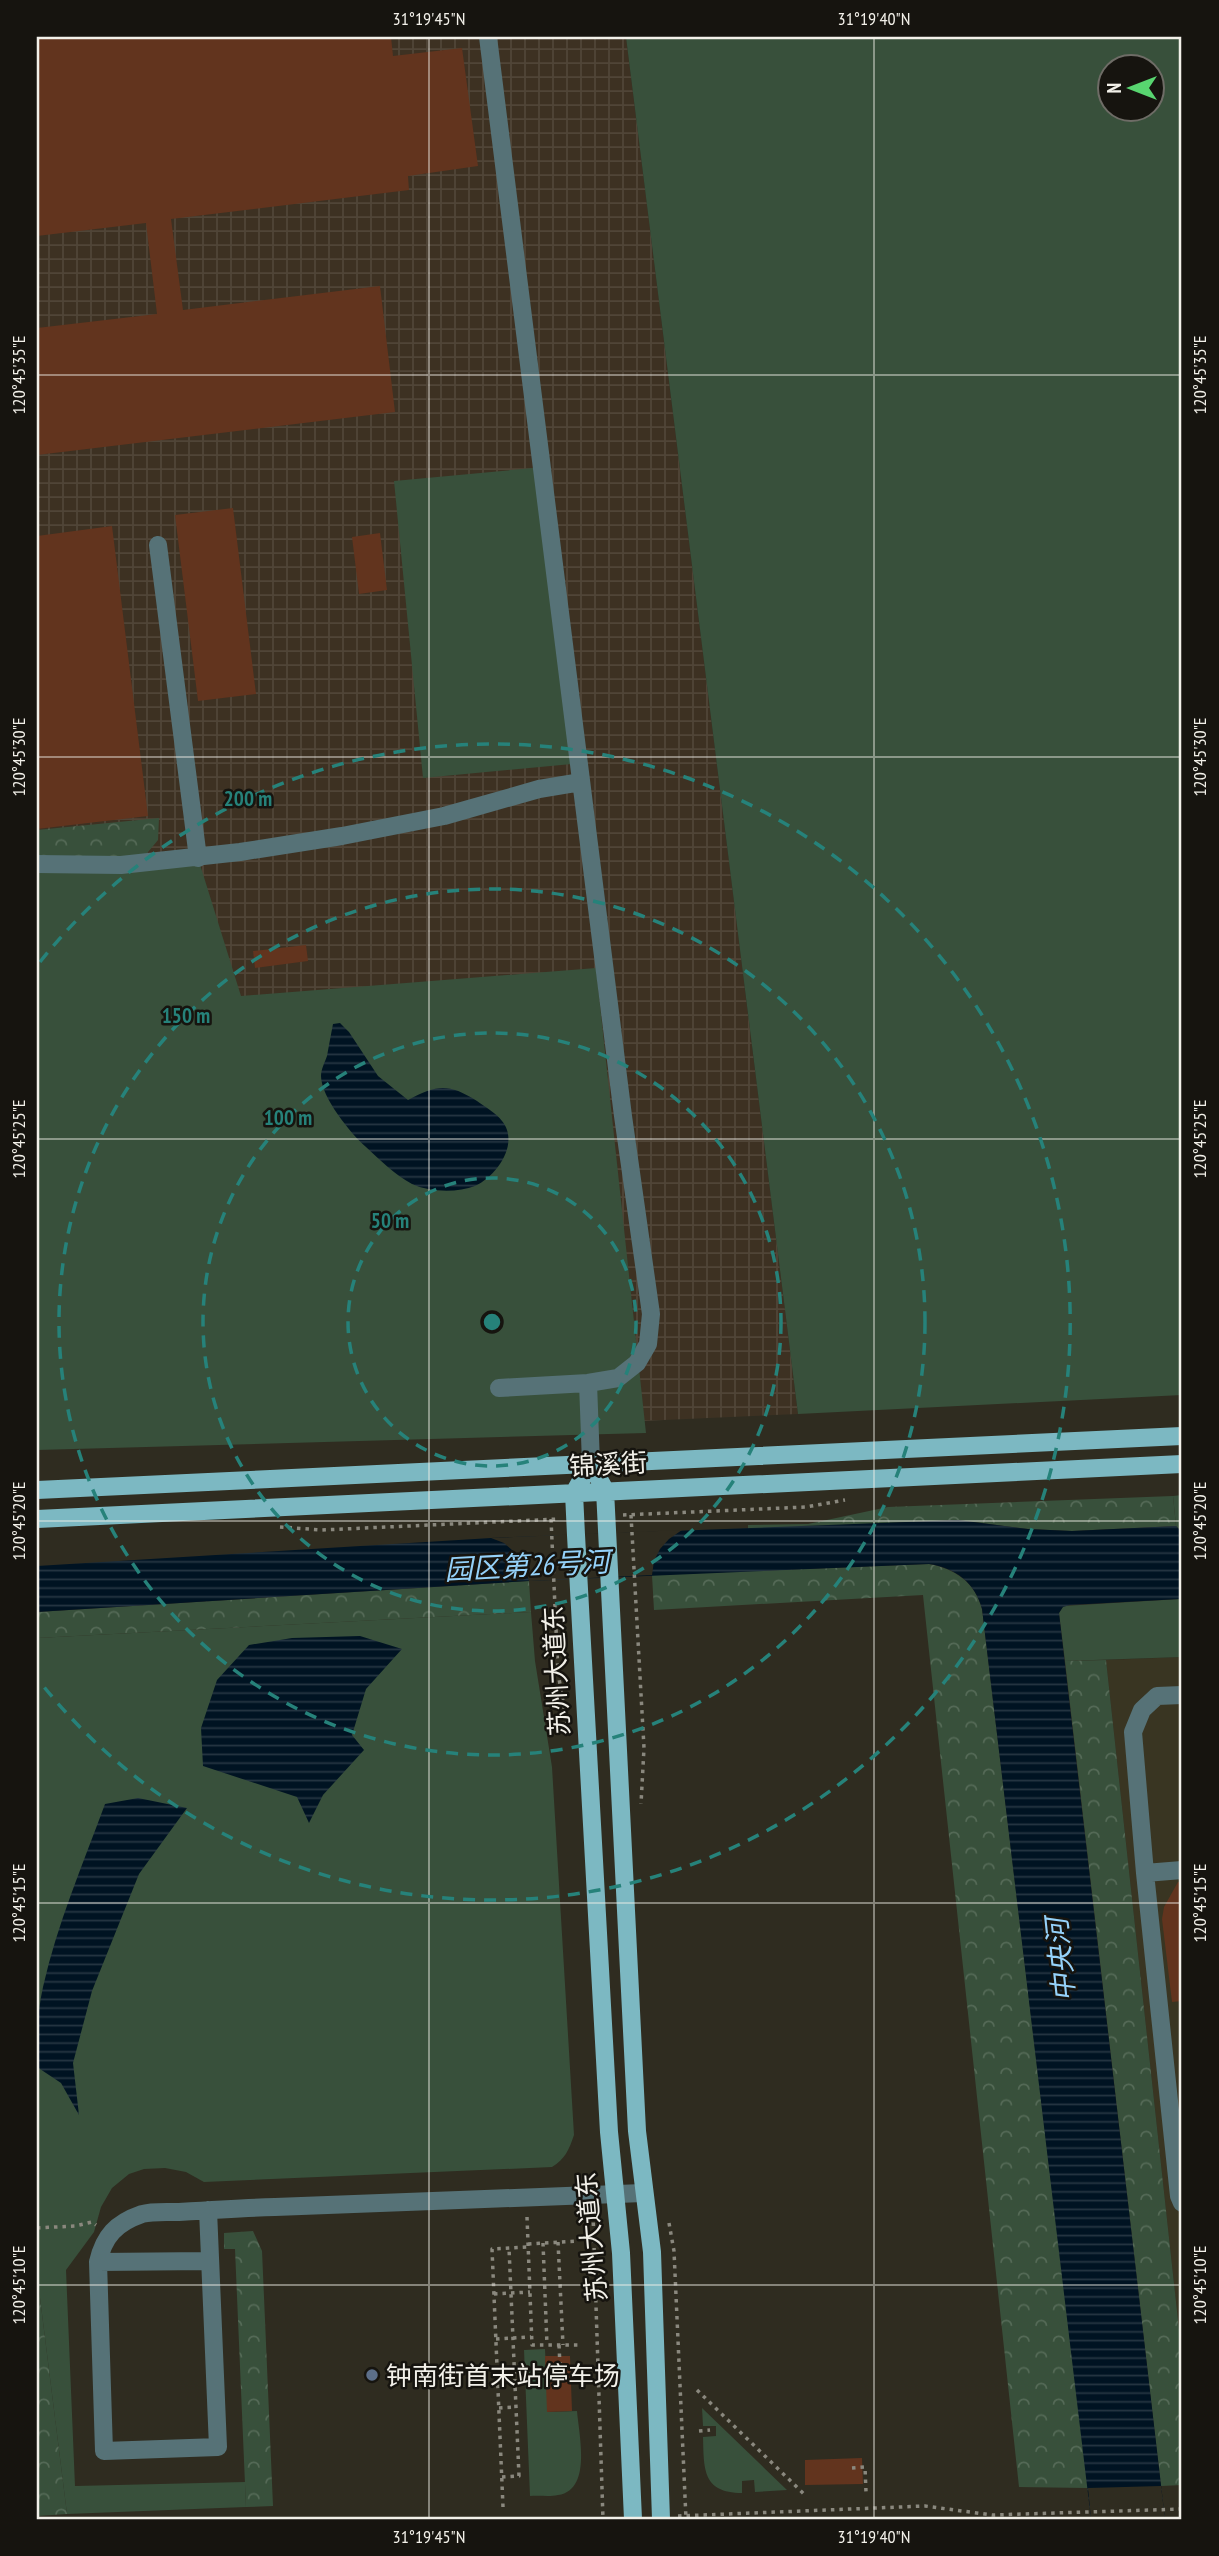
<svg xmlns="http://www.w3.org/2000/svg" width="1219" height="2556" font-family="'PT Sans Narrow','Noto Sans SC',sans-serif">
  <defs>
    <pattern id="industrial-grid" width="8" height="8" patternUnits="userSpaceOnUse" patternTransform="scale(1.75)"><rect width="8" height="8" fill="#3d3122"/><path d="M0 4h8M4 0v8" fill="none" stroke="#504537"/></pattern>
    <pattern id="forest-crowns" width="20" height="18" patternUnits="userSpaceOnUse" patternTransform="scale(1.75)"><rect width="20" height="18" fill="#38503b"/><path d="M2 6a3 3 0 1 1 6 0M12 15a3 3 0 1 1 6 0" fill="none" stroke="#556a57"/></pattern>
    <pattern id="water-rules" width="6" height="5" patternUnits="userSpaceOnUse" patternTransform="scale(1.75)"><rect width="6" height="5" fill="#001322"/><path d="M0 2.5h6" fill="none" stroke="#263642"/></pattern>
  </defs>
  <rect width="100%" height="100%" fill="#2f2c20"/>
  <path fill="#393522" d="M 1182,1657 L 1182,2357 L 1106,1660 Z"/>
  <path fill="url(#industrial-grid)" d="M 37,37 L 626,37 L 798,1414 L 37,1448 Z"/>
  <path fill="#38503b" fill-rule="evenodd" d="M 626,37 L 1182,37 L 1182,1395 L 798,1414 ZM 1152,66 L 1152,108 L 1110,108 L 1110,66 Z
    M 544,467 L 572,764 L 423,778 L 394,481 Z
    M 37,857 L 198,858 L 241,996 L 596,968 L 646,1433 L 37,1450 Z
    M 1182,1495 L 1182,1532 L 1176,1526 L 1173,1496 Z
    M 1182,1597 L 1182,1657 L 1065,1661 L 1059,1613 L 1063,1606 L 1180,1599 Z
    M 531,1612 L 535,1661 L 552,1767 L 574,2135 C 569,2150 565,2159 552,2167 L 204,2182 L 186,2172 L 165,2168 L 144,2169 L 129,2174 L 112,2188 L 101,2207 L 94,2232 L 66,2270 L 75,2486 L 245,2482 L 246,2507 L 67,2514 L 37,2274 L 37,1638 Z
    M 545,2349 L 548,2412 L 577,2411 C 579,2435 592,2490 558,2495 C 549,2497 539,2495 530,2496 L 524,2350 Z
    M 702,2408 L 787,2490 L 755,2492 L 754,2480 L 742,2481 L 742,2493 C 702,2493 704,2468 703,2437 L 716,2436 L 716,2426 L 703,2426 Z"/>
  <path fill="url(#forest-crowns)" d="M 159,818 L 158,840 L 138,864 L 37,861 L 37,830 Z
    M 1173,1496 L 1176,1526 L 1072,1531 L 1028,1529 L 958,1520 L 748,1529 L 748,1525 L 808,1524 L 888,1507 Z
    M 929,1564 C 955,1569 975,1582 982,1609 L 1088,2488 L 1019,2487 L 923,1595 L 654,1610 L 652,1575 Z
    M 529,1581 L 531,1612 L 37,1638 L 37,1612 Z
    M 1106,1660 L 1182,2357 L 1182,2485 L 1161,2486 L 1065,1661 Z
    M 253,2231 L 262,2251 L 273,2506 L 246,2507 L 235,2249 L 224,2249 L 224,2233 Z
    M 37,2274 L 67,2514 L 37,2516 Z"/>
  <path fill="url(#water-rules)" d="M 340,1023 L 349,1032 L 378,1076 L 408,1100 C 437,1085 448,1083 477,1101 C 485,1107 496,1113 502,1121 C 520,1143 497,1176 475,1186 C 457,1193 429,1192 412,1184 C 395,1175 380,1160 366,1147 C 351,1134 321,1097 321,1076 C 321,1069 325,1062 327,1056 C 329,1045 331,1034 333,1024 Z
    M 958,1520 L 1028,1529 L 1072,1531 L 1176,1526 L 1182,1532 L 1182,1597 L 1180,1599 L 1070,1605 L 1063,1607 L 1059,1613 L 1165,2519 L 1091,2519 L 982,1609 C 975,1582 955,1568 929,1564 L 529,1581 L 37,1612 L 37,1566 L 491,1538 Z
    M 360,1636 L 402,1649 L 366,1689 L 352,1735 L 364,1750 L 323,1795 L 309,1823 L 297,1797 L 203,1766 L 201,1728 L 217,1680 L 249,1645 L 292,1638 Z
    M 138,1798 L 187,1808 L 139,1874 L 92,1991 L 73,2063 L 79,2115 L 61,2083 L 37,2067 C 37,2041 37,2013 43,1987 C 57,1924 83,1864 105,1804 Z"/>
  <path fill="#2f2c20" d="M 682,1530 L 669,1539 L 660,1549 L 654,1561 L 652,1575 L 529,1581 L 521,1558 L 504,1543 L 491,1538 Z
    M 1161,2486 L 1165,2519 L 1091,2519 L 1088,2488 Z"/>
  <path fill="#62341e" d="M 37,37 L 391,37 L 393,56 L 462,48 L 478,166 L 408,176 L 409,190 L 171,219 L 183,310 L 380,286 L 395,412 L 37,455 L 37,328 L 157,314 L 146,223 L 37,236 Z
    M 233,508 L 256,694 L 198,701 L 175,515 Z
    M 112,526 L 148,816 L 37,829 L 37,536 Z
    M 380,533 L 387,590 L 359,594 L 352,537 Z
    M 306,945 L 308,961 L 255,968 L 253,951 Z
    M 1182,1881 L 1182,2001 L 1172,2002 L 1162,1919 L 1164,1907 L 1178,1882 Z
    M 545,2356 L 570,2356 L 572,2411 L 547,2412 Z
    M 862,2458 L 863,2484 L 805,2485 L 805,2460 Z"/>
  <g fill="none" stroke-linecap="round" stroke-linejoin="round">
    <path stroke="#8a887e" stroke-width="3.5" stroke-dasharray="3.5 5" stroke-linecap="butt" d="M 623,1515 L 806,1507 L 845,1500
      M 631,1515 L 644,1748 L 641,1804
      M 551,1519 L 558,1673 L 567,1724
      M 280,1527 L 322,1530 L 559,1519
      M 593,2214 L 603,2519
      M 527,2217 L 532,2345 L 582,2345
      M 669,2223 L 674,2251 L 686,2519
      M 37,2228 L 75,2226 L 92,2222 L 96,2225
      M 558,2242 L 563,2345
      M 543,2243 L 547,2345
      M 528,2244 L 578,2241
      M 494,2294 L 530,2292
      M 496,2339 L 531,2337
      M 559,2345 L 560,2366
      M 697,2390 L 804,2494
      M 499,2408 L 516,2407
      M 699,2431 L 710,2430
      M 852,2468 L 865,2467 L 866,2492
      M 502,2477 L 519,2476 L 509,2248
      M 503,2507 L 492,2249 L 528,2247
      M 678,2516 L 925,2506 L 992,2515 L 1182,2509"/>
    <path stroke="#567277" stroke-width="18" d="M 488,37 L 623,1116 L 651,1314 L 648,1344 L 637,1363 L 618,1378 L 588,1383 L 499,1388
      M 158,545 L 198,858
      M 37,864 L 121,865 L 240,852 L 342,836 L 444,816 L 539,789 L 581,782
      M 588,1383 L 591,1463
      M 1182,1695 L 1157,1696 L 1142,1710 L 1133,1732 L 1145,1873 L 1179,2196 L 1182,2203
      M 1145,1873 L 1182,1870
      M 208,2210 L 218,2447 L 104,2451 L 98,2262 C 104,2236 116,2223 142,2214 C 152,2211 167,2212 179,2212 C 211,2210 243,2208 275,2207 C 398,2203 520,2197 643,2193
      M 98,2262 L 209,2261"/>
    <path stroke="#7cb8c2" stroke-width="18" d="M 591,1463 L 574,1493 L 576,1535 L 609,2132 L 621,2253 L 633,2519
      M 599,1479 L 605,1490 L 637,2131 L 652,2252 L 661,2519
      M 37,1490 L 1182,1436
      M 37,1519 L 1182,1464"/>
  </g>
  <path fill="none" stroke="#f2f0e9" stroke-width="2" stroke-opacity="0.45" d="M 429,37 L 429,2519M 874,37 L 874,2519M 37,375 L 1182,375M 37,757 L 1182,757M 37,1139 L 1182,1139M 37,1521 L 1182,1521M 37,1903 L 1182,1903M 37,2285 L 1182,2285"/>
  <g fill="none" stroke="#26827a" stroke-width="3.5" stroke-dasharray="12 9">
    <circle cx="492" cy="1322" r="144"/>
    <circle cx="492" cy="1322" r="289"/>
    <circle cx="492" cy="1322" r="433"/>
    <path d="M40 962A578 578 0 1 1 40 1682"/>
  </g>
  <circle fill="#5c6f8a" stroke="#16140f" stroke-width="2.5" cx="372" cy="2375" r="7"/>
  <g text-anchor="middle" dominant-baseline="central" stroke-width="5" stroke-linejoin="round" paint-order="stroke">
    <g font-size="26" fill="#f2f0e9" stroke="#16140f">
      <text transform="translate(608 1464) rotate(-3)">锦溪街</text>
      <text transform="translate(556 1671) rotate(-93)">苏州大道东</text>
      <text transform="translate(591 2237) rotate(-95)">苏州大道东</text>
    </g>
    <g font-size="26" fill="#f2f0e9" stroke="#16140f" text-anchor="start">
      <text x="386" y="2375">钟南街首末站停车场</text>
    </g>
    <g font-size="28" font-style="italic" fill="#95d2fa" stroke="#16140f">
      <text transform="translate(527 1565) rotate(-3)">园区第26号河</text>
      <text transform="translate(1060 1960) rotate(-96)">中央河</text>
    </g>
  </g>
  <circle cx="492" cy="1322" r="10" fill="#26827a" stroke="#16140f" stroke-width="3.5"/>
  <g font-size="21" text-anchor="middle" font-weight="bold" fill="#26827a" stroke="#16140f" stroke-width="5" stroke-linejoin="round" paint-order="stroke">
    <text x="248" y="806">200 m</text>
    <text x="186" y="1023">150 m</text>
    <text x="288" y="1125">100 m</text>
    <text x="390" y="1228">50 m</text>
  </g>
  <rect width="1219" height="2556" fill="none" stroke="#16140f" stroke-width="77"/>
  <g transform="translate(1131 88) rotate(270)"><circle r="33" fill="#16140f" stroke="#6e6c66" stroke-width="2"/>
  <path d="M0-5L12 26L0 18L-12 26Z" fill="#58d570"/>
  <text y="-10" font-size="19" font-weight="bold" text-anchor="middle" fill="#f2f0e9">N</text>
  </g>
  <rect x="38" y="38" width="1142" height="2480" fill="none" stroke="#f2f0e9" stroke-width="2.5"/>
  <g font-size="18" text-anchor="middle" fill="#f2f0e9">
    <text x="429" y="25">31°19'45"N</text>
    <text x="874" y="25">31°19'40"N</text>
    <text transform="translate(1200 375) rotate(-90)" y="6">120°45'35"E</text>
    <text transform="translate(19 375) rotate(-90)" y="6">120°45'35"E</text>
    <text transform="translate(1200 757) rotate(-90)" y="6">120°45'30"E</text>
    <text transform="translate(19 757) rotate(-90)" y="6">120°45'30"E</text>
    <text transform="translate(1200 1139) rotate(-90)" y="6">120°45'25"E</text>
    <text transform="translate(19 1139) rotate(-90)" y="6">120°45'25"E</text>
    <text transform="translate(1200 1521) rotate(-90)" y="6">120°45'20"E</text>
    <text transform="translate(19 1521) rotate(-90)" y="6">120°45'20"E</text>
    <text transform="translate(1200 1903) rotate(-90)" y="6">120°45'15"E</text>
    <text transform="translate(19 1903) rotate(-90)" y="6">120°45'15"E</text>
    <text transform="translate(1200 2285) rotate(-90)" y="6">120°45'10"E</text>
    <text transform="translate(19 2285) rotate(-90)" y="6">120°45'10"E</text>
    <text x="429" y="2543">31°19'45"N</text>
    <text x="874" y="2543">31°19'40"N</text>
  </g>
</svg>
